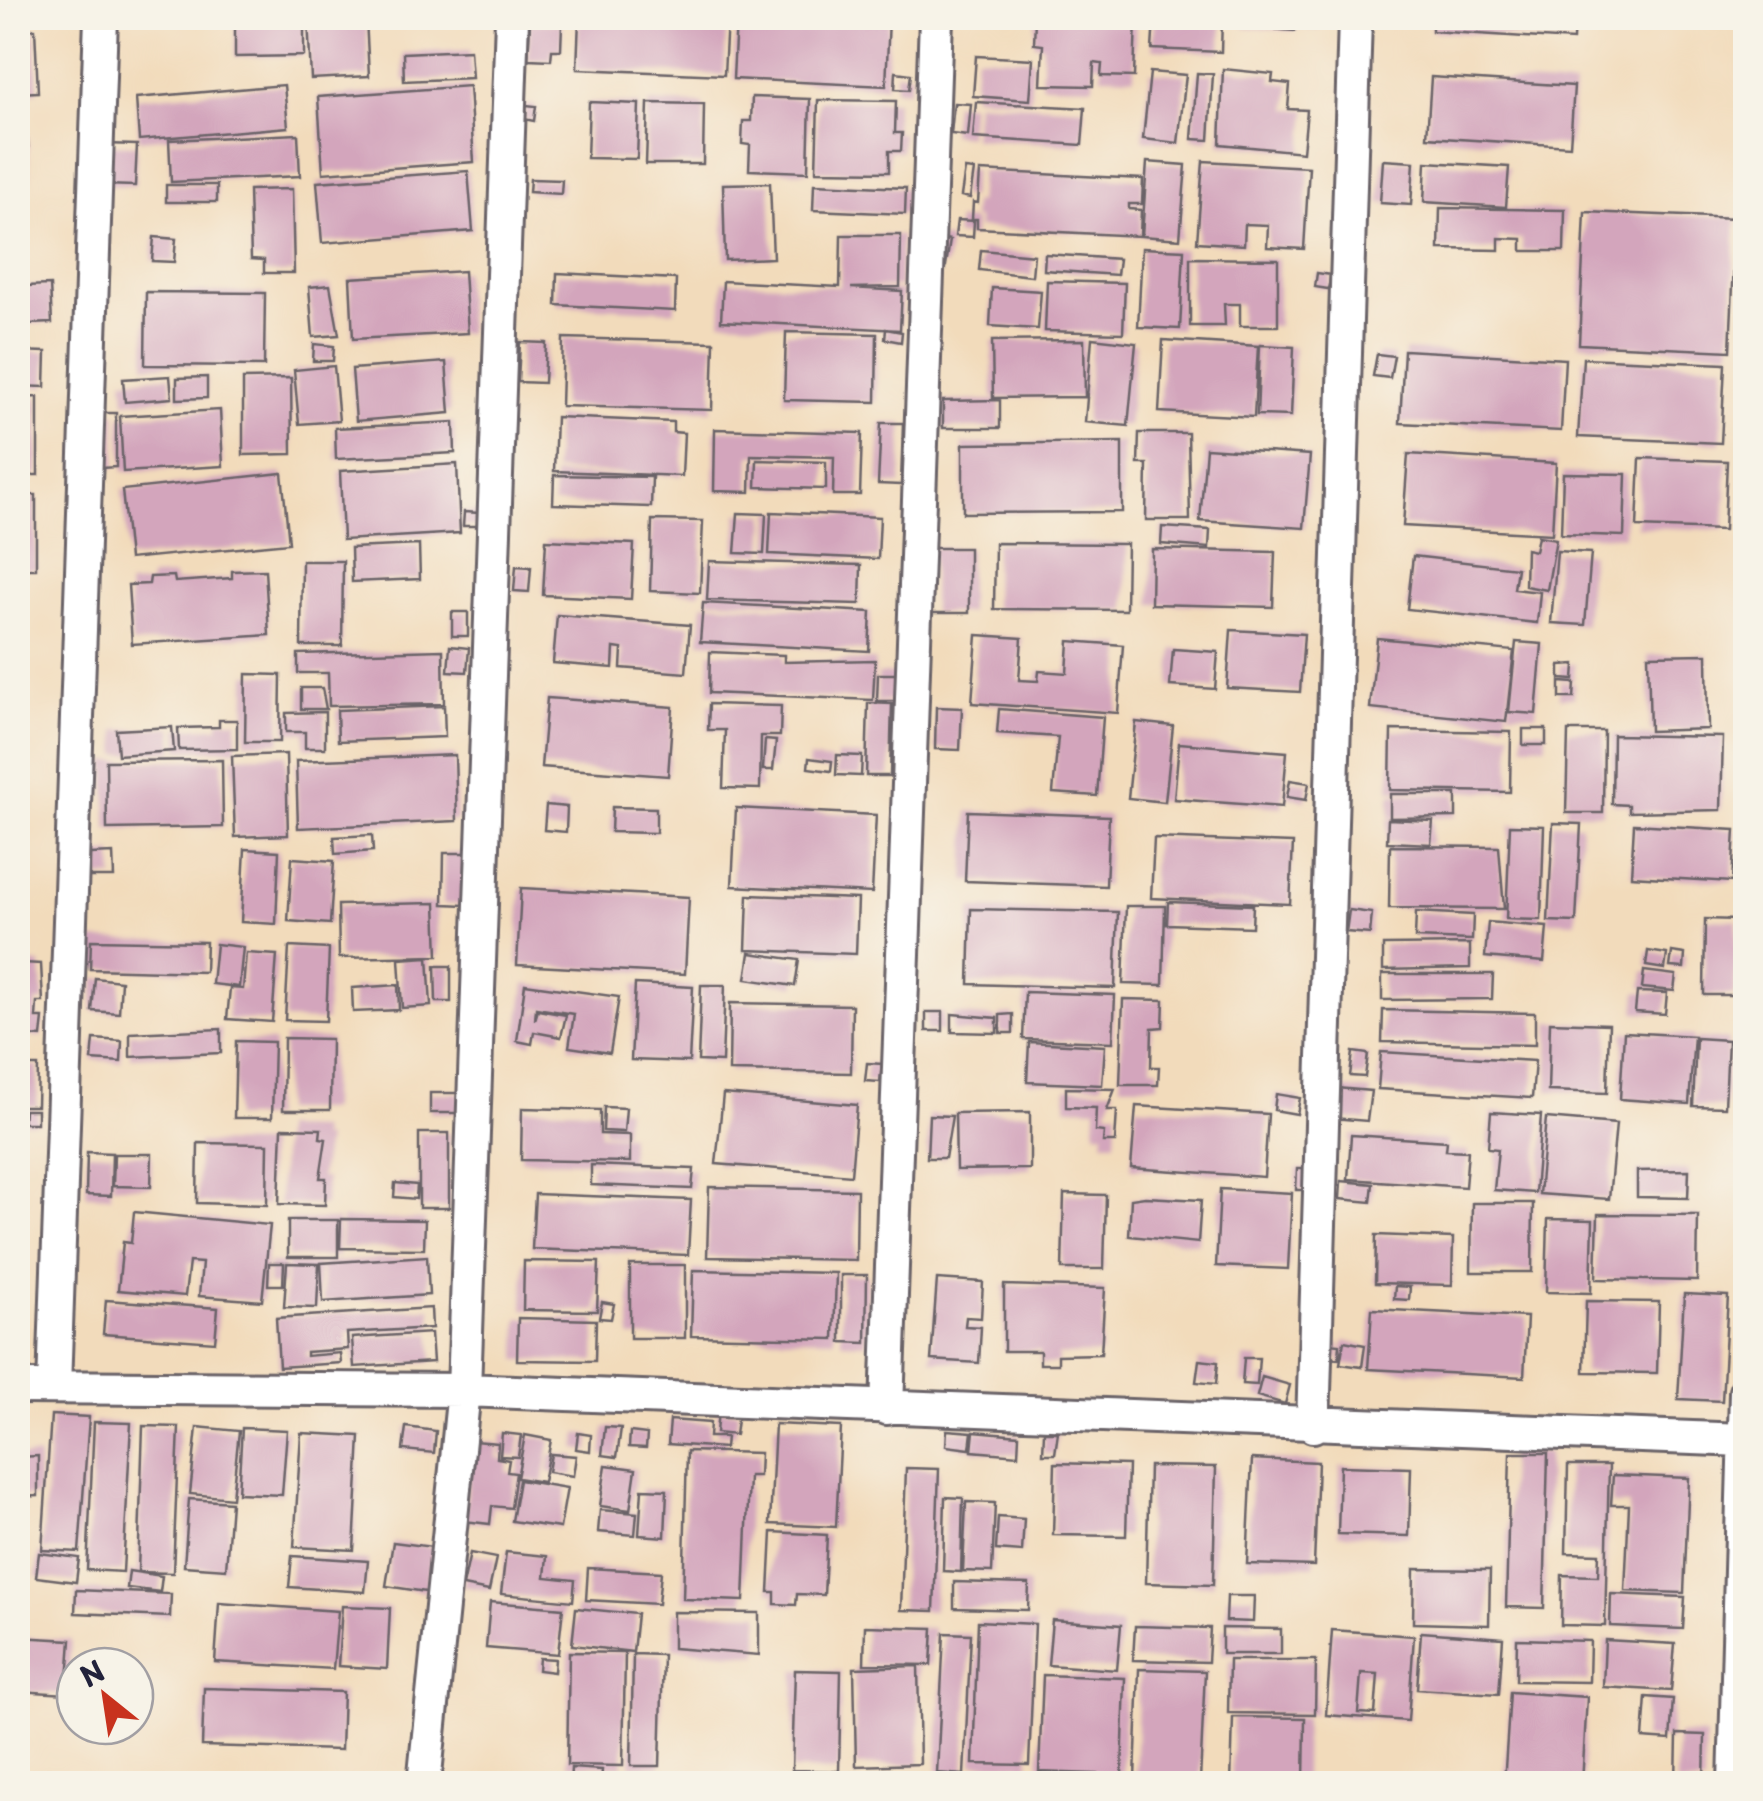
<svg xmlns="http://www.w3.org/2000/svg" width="1763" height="1801" font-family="'Playpen Sans',sans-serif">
  <rect width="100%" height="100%" fill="#f7f3e8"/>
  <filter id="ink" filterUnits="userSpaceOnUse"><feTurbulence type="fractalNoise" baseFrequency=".01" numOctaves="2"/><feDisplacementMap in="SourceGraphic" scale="20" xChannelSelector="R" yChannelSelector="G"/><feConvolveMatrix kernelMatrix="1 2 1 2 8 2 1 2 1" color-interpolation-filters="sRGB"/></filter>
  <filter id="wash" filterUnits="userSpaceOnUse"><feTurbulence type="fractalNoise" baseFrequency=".0048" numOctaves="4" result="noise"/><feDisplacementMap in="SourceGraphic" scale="40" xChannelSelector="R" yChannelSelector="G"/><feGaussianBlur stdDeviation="2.25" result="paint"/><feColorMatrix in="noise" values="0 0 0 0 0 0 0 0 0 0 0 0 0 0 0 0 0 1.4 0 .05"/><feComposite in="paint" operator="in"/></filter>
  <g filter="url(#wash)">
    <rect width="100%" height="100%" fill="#f2dbbb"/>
    <g id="blocks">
      <path fill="#d3a5bc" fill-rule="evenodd" d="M 235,18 L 304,18 L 304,56 L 235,57 Z
        M 308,18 L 366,18 L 369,76 L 311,79 Z
        M 579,18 L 727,18 L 724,75 L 577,69 Z
        M 736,18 L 889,18 L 886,86 L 733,79 Z
        M 1035,18 L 1136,18 L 1134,77 L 1101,76 L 1102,64 L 1094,63 L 1093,86 L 1041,85 L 1043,45 L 1034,44 Z
        M 1154,18 L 1222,18 L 1221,52 L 1152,49 Z
        M 1244,18 L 1320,18 L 1319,30 L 1296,28 L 1295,31 L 1243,27 Z
        M 1432,18 L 1574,18 L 1573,40 L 1432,31 Z
        M 530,23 L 562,24 L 561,50 L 552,50 L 551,60 L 528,59 Z
        M 35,29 L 38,92 L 18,93 L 18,30 Z
        M 470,50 L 472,78 L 404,81 L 403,53 Z
        M 976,56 L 1033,59 L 1030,100 L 973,96 Z
        M 1223,69 L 1273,74 L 1272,82 L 1290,84 L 1288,109 L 1307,110 L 1303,152 L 1220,144 Z
        M 896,72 L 911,74 L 909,90 L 895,89 Z
        M 1150,72 L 1186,75 L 1178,143 L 1143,139 Z
        M 1197,73 L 1213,74 L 1209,140 L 1192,139 Z
        M 1431,77 L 1574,86 L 1570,146 L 1427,137 Z
        M 284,85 L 288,127 L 139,140 L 136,98 Z
        M 469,86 L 474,162 L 323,173 L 318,97 Z
        M 752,97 L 810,99 L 808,172 L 749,170 L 750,145 L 742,144 L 743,121 L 751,121 Z
        M 818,100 L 896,101 L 895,133 L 902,133 L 901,151 L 889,151 L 889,172 L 816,171 Z
        M 589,102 L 639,104 L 637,159 L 587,158 Z
        M 976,102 L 1085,108 L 1082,145 L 973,138 Z
        M 648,103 L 704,104 L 703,164 L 646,164 Z
        M 954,103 L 971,104 L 968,136 L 951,134 Z
        M 526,105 L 536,106 L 534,121 L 524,119 Z
        M 18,123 L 27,123 L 30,182 L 18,182 Z
        M 298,134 L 300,176 L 171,182 L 169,140 Z
        M 106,144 L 137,145 L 135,186 L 104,185 Z
        M 1383,160 L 1414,162 L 1411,205 L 1380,203 Z
        M 1203,161 L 1309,167 L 1304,249 L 1267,247 L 1268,225 L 1245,224 L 1244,245 L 1197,242 Z
        M 1147,162 L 1186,165 L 1180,239 L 1142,236 Z
        M 1426,162 L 1509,167 L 1506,207 L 1424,202 Z
        M 965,169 L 974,170 L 970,198 L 961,196 Z
        M 468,171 L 473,231 L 322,243 L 317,182 Z
        M 980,171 L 1143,179 L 1142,204 L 1129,204 L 1129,209 L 1141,210 L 1140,236 L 977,228 L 977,219 L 972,219 L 973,202 L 978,203 Z
        M 530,179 L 562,180 L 561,194 L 529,192 Z
        M 770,183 L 773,258 L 725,260 L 723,184 Z
        M 814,184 L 906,188 L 905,214 L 813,210 Z
        M 166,185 L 217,185 L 217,202 L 166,202 Z
        M 292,189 L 294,273 L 264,273 L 264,260 L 251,259 L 249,190 Z
        M 1440,208 L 1565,210 L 1564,251 L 1522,251 L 1522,239 L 1499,238 L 1499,250 L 1439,249 Z
        M 1585,212 L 1736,218 L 1730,351 L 1579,344 Z
        M 957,220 L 974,221 L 973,237 L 955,236 Z
        M 841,235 L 901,235 L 900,287 L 851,288 L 902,291 L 900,330 L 721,321 L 723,281 L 840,287 Z
        M 154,237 L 176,239 L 174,262 L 152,261 Z
        M 940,238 L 950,240 L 946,266 L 937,264 Z
        M 1142,248 L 1184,250 L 1180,329 L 1138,327 Z
        M 981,250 L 1034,255 L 1032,276 L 979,270 Z
        M 1045,254 L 1119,259 L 1117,275 L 1044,270 Z
        M 1190,258 L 1278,259 L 1278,326 L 1240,326 L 1240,304 L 1224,304 L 1225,326 L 1190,326 Z
        M 464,271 L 468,333 L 353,339 L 350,278 Z
        M 557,273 L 676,279 L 675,311 L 556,305 Z
        M 1317,273 L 1331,275 L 1328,289 L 1315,287 Z
        M 1047,281 L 1125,283 L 1123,333 L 1045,331 Z
        M 50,285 L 52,323 L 27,324 L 26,286 Z
        M 330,285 L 339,335 L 313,337 L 309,287 Z
        M 992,288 L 1041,291 L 1038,329 L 990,326 Z
        M 146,292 L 265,293 L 264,366 L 145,365 Z
        M 886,329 L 902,332 L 901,342 L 885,339 Z
        M 786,332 L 877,334 L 876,402 L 784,400 Z
        M 563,338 L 714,342 L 712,410 L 561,406 Z
        M 1092,338 L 1136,343 L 1128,426 L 1085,422 Z
        M 1084,340 L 1085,397 L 993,398 L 992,341 Z
        M 1163,340 L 1258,346 L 1254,417 L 1159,412 Z
        M 520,342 L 546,343 L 544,383 L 518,382 Z
        M 314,344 L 334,346 L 333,361 L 313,361 Z
        M 1260,345 L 1294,347 L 1291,416 L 1257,415 Z
        M 1404,350 L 1565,359 L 1561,431 L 1400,423 Z
        M 18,351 L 46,352 L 45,387 L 18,386 Z
        M 1377,354 L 1394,356 L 1390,378 L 1373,376 Z
        M 1583,358 L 1725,364 L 1721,443 L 1578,437 Z
        M 446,362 L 450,413 L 356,421 L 352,369 Z
        M 334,366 L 339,421 L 299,424 L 294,370 Z
        M 170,376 L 172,398 L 125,402 L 123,379 Z
        M 207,377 L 207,398 L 177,399 L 177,378 Z
        M 291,378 L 292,454 L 243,455 L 243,379 Z
        M 38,397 L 38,475 L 18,475 L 18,398 Z
        M 1000,400 L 1000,428 L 943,428 L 943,401 Z
        M 220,410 L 223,466 L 123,472 L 120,416 Z
        M 102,413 L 116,413 L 116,467 L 101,468 Z
        M 556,417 L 673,422 L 673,432 L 684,433 L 682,476 L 554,471 Z
        M 454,422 L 455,453 L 336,459 L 335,428 Z
        M 881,423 L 903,423 L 901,485 L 878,484 Z
        M 715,429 L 862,433 L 860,495 L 833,495 L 834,457 L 751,455 L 750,492 L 714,491 Z
        M 1139,433 L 1188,433 L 1190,520 L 1146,520 L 1147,464 L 1138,464 Z
        M 1122,442 L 1122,512 L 963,513 L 963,444 Z
        M 1206,448 L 1310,455 L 1304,528 L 1200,521 Z
        M 1408,454 L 1556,463 L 1552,534 L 1403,526 Z
        M 1640,458 L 1727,461 L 1724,530 L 1637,527 Z
        M 757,460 L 826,462 L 826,489 L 756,487 Z
        M 457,464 L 460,533 L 343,540 L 340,471 Z
        M 282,473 L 289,543 L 129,559 L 122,490 Z
        M 1563,473 L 1626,474 L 1624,536 L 1561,534 Z
        M 554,475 L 652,477 L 651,507 L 553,504 Z
        M 18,495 L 36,495 L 36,569 L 18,569 Z
        M 464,512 L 479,513 L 478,526 L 463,526 Z
        M 771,512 L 880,517 L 878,559 L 769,554 Z
        M 738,513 L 766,514 L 764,554 L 735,553 Z
        M 652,520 L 703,521 L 700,593 L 650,591 Z
        M 1162,527 L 1210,530 L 1209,548 L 1161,544 Z
        M 1538,536 L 1556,539 L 1547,590 L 1525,586 L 1526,549 L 1535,551 Z
        M 546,540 L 634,544 L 631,599 L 543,595 Z
        M 995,543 L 1127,544 L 1126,610 L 994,609 Z
        M 419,545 L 420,579 L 352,582 L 351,548 Z
        M 933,548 L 969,548 L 969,613 L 932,613 Z
        M 1152,549 L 1275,552 L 1273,607 L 1151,604 Z
        M 1557,551 L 1591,553 L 1585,625 L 1551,623 Z
        M 1413,556 L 1517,568 L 1514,589 L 1540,592 L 1537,623 L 1407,609 Z
        M 302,561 L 343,561 L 342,646 L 301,646 Z
        M 709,561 L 861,565 L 860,604 L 707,600 Z
        M 516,566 L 531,567 L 529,592 L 514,591 Z
        M 265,570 L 269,635 L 132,644 L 128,585 L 149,584 L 150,577 L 174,576 L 175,582 L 232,578 L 232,571 Z
        M 703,603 L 871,612 L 869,651 L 700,642 Z
        M 452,612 L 468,612 L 468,636 L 452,636 Z
        M 557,615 L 690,625 L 686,673 L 621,668 L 622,649 L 614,648 L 613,668 L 553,663 Z
        M 1231,630 L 1304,634 L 1300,692 L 1227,688 Z
        M 977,635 L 1022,638 L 1019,680 L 1038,681 L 1039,671 L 1067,673 L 1069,641 L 1123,645 L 1118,713 L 972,703 Z
        M 1377,638 L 1514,651 L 1506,722 L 1370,708 Z
        M 1516,642 L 1542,644 L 1536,714 L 1509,712 Z
        M 450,646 L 469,648 L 467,672 L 448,671 Z
        M 1173,649 L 1218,652 L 1215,689 L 1170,686 Z
        M 443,650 L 444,704 L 329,706 L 328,673 L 298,673 L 298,654 Z
        M 710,652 L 784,655 L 784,662 L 875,660 L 873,700 L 709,693 Z
        M 1707,654 L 1708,729 L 1650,731 L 1648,655 Z
        M 1575,664 L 1574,680 L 1560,679 L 1560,665 Z
        M 246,674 L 281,675 L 280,742 L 245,742 Z
        M 878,674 L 896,674 L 895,701 L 877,701 Z
        M 1560,682 L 1575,683 L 1574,698 L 1560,698 Z
        M 301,688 L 322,688 L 326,709 L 301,709 Z
        M 547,698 L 673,707 L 668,776 L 541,767 Z
        M 868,703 L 892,704 L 890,776 L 866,776 Z
        M 709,704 L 781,706 L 780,736 L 761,736 L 760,789 L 723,788 L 725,730 L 708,730 Z
        M 444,706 L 445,737 L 338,741 L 337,710 Z
        M 936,707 L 962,708 L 960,750 L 935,749 Z
        M 999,709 L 1103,717 L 1097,796 L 1053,793 L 1058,737 L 997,733 Z
        M 325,712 L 325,748 L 305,748 L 305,732 L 286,732 L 286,713 Z
        M 219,720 L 237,720 L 237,749 L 179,750 L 178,728 L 219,727 Z
        M 1136,722 L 1173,726 L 1165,802 L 1128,798 Z
        M 172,727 L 174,751 L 118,755 L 116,730 Z
        M 1523,729 L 1546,729 L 1546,745 L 1523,745 Z
        M 1391,730 L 1511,732 L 1510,792 L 1390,790 Z
        M 1568,731 L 1604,731 L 1603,813 L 1566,813 Z
        M 1613,735 L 1723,737 L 1721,810 L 1629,812 L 1629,805 L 1612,804 Z
        M 765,740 L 776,741 L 773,770 L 763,770 Z
        M 1179,743 L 1287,752 L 1282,807 L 1174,799 Z
        M 286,754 L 288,835 L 235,837 L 232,756 Z
        M 455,755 L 457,821 L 298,828 L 296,761 Z
        M 837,755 L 862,756 L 861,776 L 836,775 Z
        M 809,758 L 832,761 L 831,771 L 808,768 Z
        M 222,760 L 223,827 L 107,829 L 106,761 Z
        M 1290,780 L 1309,783 L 1306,800 L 1287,797 Z
        M 1390,794 L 1456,794 L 1456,817 L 1390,818 Z
        M 546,805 L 567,807 L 566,832 L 544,830 Z
        M 612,807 L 656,808 L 656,833 L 611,832 Z
        M 736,808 L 876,815 L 872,893 L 732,886 Z
        M 968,811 L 1109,816 L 1106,886 L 965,881 Z
        M 1388,819 L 1433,821 L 1431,844 L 1387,842 Z
        M 1553,823 L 1581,824 L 1576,922 L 1548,921 Z
        M 1634,824 L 1735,830 L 1732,882 L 1631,876 Z
        M 1510,825 L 1544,826 L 1541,920 L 1506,919 Z
        M 372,835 L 373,851 L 335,854 L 334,837 Z
        M 1154,838 L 1293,843 L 1290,904 L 1151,898 Z
        M 1390,846 L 1499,847 L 1504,909 L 1389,908 Z
        M 245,849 L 279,851 L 276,924 L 241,922 Z
        M 113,853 L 114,877 L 90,877 L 90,854 Z
        M 444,853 L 467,853 L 465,905 L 443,904 Z
        M 292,858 L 334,861 L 330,924 L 288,921 Z
        M 521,888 L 689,897 L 685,974 L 517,965 Z
        M 748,895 L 858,899 L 856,954 L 746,950 Z
        M 1168,902 L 1253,905 L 1252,927 L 1167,924 Z
        M 436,903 L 438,956 L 339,958 L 338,905 Z
        M 1126,906 L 1165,906 L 1163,985 L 1123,984 Z
        M 971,909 L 1118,912 L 1115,988 L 969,984 Z
        M 1349,910 L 1372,913 L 1370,934 L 1346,932 Z
        M 1416,912 L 1473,915 L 1472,940 L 1415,938 Z
        M 1705,919 L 1737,920 L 1735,995 L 1704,995 Z
        M 1488,922 L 1547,927 L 1544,962 L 1485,957 Z
        M 91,940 L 206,942 L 205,972 L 90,969 Z
        M 216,944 L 243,947 L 239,987 L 212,984 Z
        M 1470,944 L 1470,968 L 1383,970 L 1383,945 Z
        M 289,947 L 329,949 L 326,1021 L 285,1020 Z
        M 1648,951 L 1667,954 L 1665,969 L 1646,966 Z
        M 1672,952 L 1685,954 L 1684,968 L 1670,967 Z
        M 246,953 L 277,955 L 272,1022 L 227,1019 L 230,988 L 243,989 Z
        M 750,953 L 799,960 L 795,986 L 746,979 Z
        M 428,957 L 431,1006 L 402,1008 L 399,959 Z
        M 23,963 L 41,964 L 43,1002 L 37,1002 L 36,1018 L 43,1018 L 41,1037 L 18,1035 Z
        M 435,966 L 451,966 L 451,1002 L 436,1002 Z
        M 1644,971 L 1676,975 L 1674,991 L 1642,988 Z
        M 1382,974 L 1493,974 L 1492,999 L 1382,1000 Z
        M 95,978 L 121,981 L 119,1013 L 92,1011 Z
        M 525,984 L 619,997 L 610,1053 L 569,1047 L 574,1014 L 536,1008 L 535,1020 L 538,1010 L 566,1015 L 561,1037 L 534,1032 L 532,1044 L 517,1041 Z
        M 635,984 L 693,987 L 689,1062 L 631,1060 Z
        M 398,985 L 399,1010 L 353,1012 L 352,988 Z
        M 701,985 L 725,985 L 722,1062 L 698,1061 Z
        M 1025,992 L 1115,995 L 1113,1042 L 1023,1039 Z
        M 1637,992 L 1667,993 L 1665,1014 L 1635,1012 Z
        M 1123,999 L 1164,1000 L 1163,1027 L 1152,1028 L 1151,1067 L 1159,1067 L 1158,1085 L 1120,1085 Z
        M 730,1003 L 852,1005 L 851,1073 L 729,1071 Z
        M 1383,1010 L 1535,1013 L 1535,1045 L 1382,1042 Z
        M 926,1012 L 943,1012 L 943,1031 L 926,1031 Z
        M 952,1014 L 997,1018 L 997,1033 L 952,1032 Z
        M 1013,1014 L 1013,1033 L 1000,1033 L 1000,1015 Z
        M 1550,1022 L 1609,1024 L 1607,1093 L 1548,1091 Z
        M 221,1029 L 221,1053 L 130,1057 L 130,1033 Z
        M 1624,1032 L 1694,1036 L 1689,1104 L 1620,1099 Z
        M 284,1038 L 331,1039 L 330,1110 L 283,1110 Z
        M 1696,1038 L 1728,1040 L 1725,1107 L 1693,1106 Z
        M 94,1039 L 122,1041 L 121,1062 L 92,1060 Z
        M 236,1041 L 274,1042 L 272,1118 L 234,1118 Z
        M 1029,1042 L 1105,1046 L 1102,1085 L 1027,1082 Z
        M 1353,1052 L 1368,1054 L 1365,1077 L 1350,1076 Z
        M 1381,1052 L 1535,1061 L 1532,1098 L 1378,1089 Z
        M 867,1063 L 882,1064 L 880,1082 L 865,1081 Z
        M 18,1066 L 38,1066 L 37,1106 L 18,1106 Z
        M 1066,1088 L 1115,1089 L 1107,1110 L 1117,1110 L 1115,1142 L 1103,1142 L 1104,1132 L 1095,1131 L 1096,1108 L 1066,1107 Z
        M 1336,1088 L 1371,1091 L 1367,1121 L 1333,1118 Z
        M 430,1093 L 460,1093 L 460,1113 L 430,1113 Z
        M 723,1094 L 857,1105 L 851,1175 L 716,1164 Z
        M 1276,1094 L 1300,1098 L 1297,1114 L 1274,1110 Z
        M 1136,1106 L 1268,1114 L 1264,1177 L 1131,1168 Z
        M 604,1107 L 626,1108 L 624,1132 L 603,1131 Z
        M 522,1108 L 600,1110 L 600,1134 L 630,1135 L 630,1162 L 521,1160 Z
        M 24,1110 L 37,1110 L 37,1123 L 23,1123 Z
        M 1030,1112 L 1030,1169 L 956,1170 L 955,1113 Z
        M 1491,1112 L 1541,1115 L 1535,1193 L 1494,1190 L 1498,1149 L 1488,1148 Z
        M 929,1115 L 952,1116 L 945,1158 L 927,1158 Z
        M 1546,1118 L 1616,1124 L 1609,1199 L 1539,1194 Z
        M 282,1128 L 321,1129 L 320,1138 L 326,1139 L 320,1178 L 326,1178 L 325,1205 L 279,1204 Z
        M 419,1133 L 449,1133 L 449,1208 L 419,1208 Z
        M 1351,1135 L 1447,1141 L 1446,1150 L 1468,1151 L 1465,1187 L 1348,1179 Z
        M 198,1143 L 268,1144 L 267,1205 L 197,1203 Z
        M 87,1152 L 112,1153 L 111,1196 L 86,1195 Z
        M 114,1154 L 152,1154 L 151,1187 L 113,1186 Z
        M 591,1165 L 694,1169 L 692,1189 L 591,1185 Z
        M 1297,1169 L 1312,1169 L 1311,1190 L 1296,1190 Z
        M 1689,1170 L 1688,1198 L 1637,1197 L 1637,1171 Z
        M 1341,1181 L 1373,1184 L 1371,1202 L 1340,1199 Z
        M 395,1183 L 417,1185 L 416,1199 L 394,1197 Z
        M 709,1187 L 857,1190 L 856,1260 L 707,1257 Z
        M 1220,1189 L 1292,1193 L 1288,1269 L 1216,1266 Z
        M 535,1194 L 691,1200 L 688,1255 L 532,1249 Z
        M 1064,1194 L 1106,1195 L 1104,1269 L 1062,1269 Z
        M 1145,1197 L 1201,1200 L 1198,1243 L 1129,1236 L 1131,1199 Z
        M 1472,1203 L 1533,1203 L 1532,1272 L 1471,1272 Z
        M 134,1212 L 270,1225 L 262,1301 L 199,1296 L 202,1263 L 189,1262 L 185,1296 L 118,1290 L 123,1242 L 131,1243 Z
        M 1598,1214 L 1698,1215 L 1697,1281 L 1596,1279 Z
        M 341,1219 L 425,1220 L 424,1249 L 340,1248 Z
        M 1548,1219 L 1593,1220 L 1591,1293 L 1546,1292 Z
        M 288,1220 L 338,1220 L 338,1257 L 288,1257 Z
        M 1376,1235 L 1453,1238 L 1452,1285 L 1375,1283 Z
        M 427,1256 L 429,1295 L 323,1302 L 321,1263 Z
        M 524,1261 L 599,1262 L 597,1311 L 523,1310 Z
        M 269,1263 L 284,1263 L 283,1285 L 268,1285 Z
        M 287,1263 L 319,1264 L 317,1308 L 284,1307 Z
        M 630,1265 L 685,1265 L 685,1338 L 630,1338 Z
        M 693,1270 L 836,1273 L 834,1339 L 691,1336 Z
        M 841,1275 L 867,1275 L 866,1343 L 841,1342 Z
        M 937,1279 L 983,1282 L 981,1318 L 966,1317 L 965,1326 L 981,1327 L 979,1363 L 931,1360 Z
        M 1004,1285 L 1105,1288 L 1101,1354 L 1058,1355 L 1058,1364 L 1040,1364 L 1040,1351 L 1004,1351 Z
        M 1395,1286 L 1410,1287 L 1409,1300 L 1394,1299 Z
        M 1684,1294 L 1728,1296 L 1722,1401 L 1678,1399 Z
        M 106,1300 L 218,1308 L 215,1342 L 103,1334 Z
        M 1586,1301 L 1659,1302 L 1657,1373 L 1584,1372 Z
        M 602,1302 L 614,1304 L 611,1319 L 599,1318 Z
        M 431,1308 L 432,1328 L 347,1333 L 348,1349 L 306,1352 L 306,1356 L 340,1353 L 341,1363 L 279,1367 L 276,1318 Z
        M 1372,1309 L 1527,1317 L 1524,1377 L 1368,1369 Z
        M 518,1318 L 596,1320 L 595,1361 L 517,1360 Z
        M 431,1333 L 433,1362 L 354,1367 L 352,1338 Z
        M 1344,1341 L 1365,1345 L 1362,1367 L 1340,1364 Z
        M 1330,1343 L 1340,1344 L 1339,1359 L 1328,1358 Z
        M 1244,1358 L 1259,1358 L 1257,1385 L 1242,1384 Z
        M 1199,1360 L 1218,1362 L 1216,1384 L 1196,1382 Z
        M 1262,1377 L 1290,1385 L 1285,1404 L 1257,1396 Z
        M 718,1410 L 738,1412 L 735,1435 L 716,1433 Z
        M 51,1415 L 89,1417 L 79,1552 L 42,1550 Z
        M 670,1420 L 710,1423 L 709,1437 L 726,1437 L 725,1448 L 668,1444 Z
        M 94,1422 L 131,1423 L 123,1572 L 87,1570 Z
        M 775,1424 L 841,1427 L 836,1527 L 770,1524 Z
        M 143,1426 L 179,1427 L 173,1573 L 138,1572 Z
        M 197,1427 L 239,1431 L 232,1498 L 190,1494 Z
        M 406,1427 L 436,1431 L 434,1453 L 403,1450 Z
        M 605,1427 L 621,1428 L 617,1457 L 602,1455 Z
        M 242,1428 L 287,1430 L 282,1495 L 238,1493 Z
        M 947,1430 L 972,1432 L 970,1449 L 946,1446 Z
        M 974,1431 L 1019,1435 L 1018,1455 L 972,1451 Z
        M 630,1432 L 647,1434 L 646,1448 L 629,1447 Z
        M 1044,1432 L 1058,1432 L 1055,1454 L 1043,1454 Z
        M 301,1433 L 360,1436 L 354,1550 L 294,1547 Z
        M 502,1433 L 521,1435 L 518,1457 L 500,1456 Z
        M 578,1433 L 591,1435 L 590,1451 L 576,1449 Z
        M 525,1435 L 551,1440 L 543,1482 L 517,1478 Z
        M 473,1441 L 498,1443 L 497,1458 L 509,1460 L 507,1472 L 516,1473 L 511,1508 L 492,1506 L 490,1524 L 464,1521 Z
        M 687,1451 L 760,1453 L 759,1476 L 749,1476 L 744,1601 L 683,1599 Z
        M 1510,1453 L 1548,1453 L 1544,1608 L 1506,1607 Z
        M 551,1454 L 576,1456 L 573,1476 L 548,1472 Z
        M 38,1456 L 38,1496 L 18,1497 L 18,1457 Z
        M 1252,1459 L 1318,1462 L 1314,1566 L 1247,1564 Z
        M 1055,1463 L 1128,1465 L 1126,1536 L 1053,1535 Z
        M 606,1465 L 636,1469 L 630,1510 L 600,1506 Z
        M 1568,1465 L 1609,1465 L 1605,1626 L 1561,1625 L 1562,1575 L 1598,1576 L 1599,1554 L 1566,1553 Z
        M 1149,1466 L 1216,1467 L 1213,1585 L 1146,1583 Z
        M 1340,1466 L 1411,1468 L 1409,1536 L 1338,1534 Z
        M 906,1468 L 939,1469 L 934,1611 L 901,1610 Z
        M 1613,1475 L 1689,1478 L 1684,1593 L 1625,1591 L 1629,1505 L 1611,1505 Z
        M 519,1480 L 567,1488 L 560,1528 L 512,1521 Z
        M 642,1489 L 667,1490 L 665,1537 L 639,1535 Z
        M 945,1497 L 963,1498 L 961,1572 L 943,1571 Z
        M 189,1499 L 231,1502 L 226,1569 L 184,1566 Z
        M 966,1502 L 995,1503 L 992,1572 L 963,1571 Z
        M 600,1510 L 637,1513 L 635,1535 L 598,1532 Z
        M 998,1517 L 1024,1519 L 1022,1552 L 996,1550 Z
        M 772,1532 L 827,1535 L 824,1595 L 797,1594 L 796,1605 L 775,1604 L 775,1592 L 769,1592 Z
        M 393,1542 L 433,1547 L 426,1592 L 386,1586 Z
        M 506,1552 L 547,1556 L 545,1577 L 575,1580 L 573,1601 L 501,1594 Z
        M 39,1553 L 79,1558 L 76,1582 L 36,1577 Z
        M 470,1553 L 496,1558 L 489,1591 L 463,1586 Z
        M 292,1556 L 368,1561 L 365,1592 L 289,1587 Z
        M 588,1568 L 661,1572 L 658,1604 L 586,1600 Z
        M 1414,1569 L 1490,1570 L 1489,1625 L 1413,1623 Z
        M 129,1571 L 162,1576 L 160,1592 L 127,1588 Z
        M 954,1582 L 1029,1584 L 1028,1610 L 954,1608 Z
        M 76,1590 L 171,1594 L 170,1617 L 75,1613 Z
        M 1611,1594 L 1685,1597 L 1683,1629 L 1610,1626 Z
        M 1227,1596 L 1254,1596 L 1253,1622 L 1226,1621 Z
        M 490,1602 L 563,1608 L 558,1654 L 486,1648 Z
        M 219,1603 L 338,1611 L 333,1669 L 215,1662 Z
        M 342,1606 L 390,1608 L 387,1669 L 338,1666 Z
        M 576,1608 L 637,1614 L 633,1652 L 572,1645 Z
        M 673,1612 L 759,1613 L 759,1655 L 673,1648 Z
        M 1052,1620 L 1121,1625 L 1117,1670 L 1048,1665 Z
        M 978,1621 L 1035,1624 L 1029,1765 L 973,1764 Z
        M 865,1626 L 933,1628 L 931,1665 L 864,1664 Z
        M 1135,1626 L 1210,1628 L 1208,1662 L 1133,1660 Z
        M 1222,1628 L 1281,1629 L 1281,1654 L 1222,1654 Z
        M 1332,1630 L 1414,1636 L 1408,1721 L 1326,1715 ZM 1361,1673 L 1378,1674 L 1375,1714 L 1358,1713 Z
        M 1421,1632 L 1503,1638 L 1499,1694 L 1417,1689 Z
        M 944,1633 L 971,1634 L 964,1775 L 937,1773 Z
        M 18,1637 L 71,1640 L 67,1694 L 18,1691 Z
        M 1517,1639 L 1590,1641 L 1589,1682 L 1516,1681 Z
        M 1605,1640 L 1675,1644 L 1671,1691 L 1603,1687 Z
        M 569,1652 L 625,1653 L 623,1766 L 567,1765 Z
        M 633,1654 L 663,1655 L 660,1766 L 631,1766 Z
        M 539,1658 L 555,1659 L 554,1672 L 538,1670 Z
        M 1229,1660 L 1316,1660 L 1315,1714 L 1228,1713 Z
        M 918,1666 L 920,1764 L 856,1766 L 854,1668 Z
        M 1139,1669 L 1205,1671 L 1200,1781 L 1135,1779 Z
        M 795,1670 L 841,1671 L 839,1771 L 792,1770 Z
        M 1043,1675 L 1125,1678 L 1122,1775 L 1039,1772 Z
        M 204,1688 L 343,1692 L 341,1750 L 202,1746 Z
        M 1510,1692 L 1587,1697 L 1582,1784 L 1504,1784 Z
        M 1646,1697 L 1673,1699 L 1670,1740 L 1643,1738 Z
        M 1233,1717 L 1305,1718 L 1304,1784 L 1231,1784 Z
        M 1677,1734 L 1705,1735 L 1704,1784 L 1676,1784 Z
        M 571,1768 L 602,1770 L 601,1784 L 570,1784 Z"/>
    </g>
  </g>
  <g filter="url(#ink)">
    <use href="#blocks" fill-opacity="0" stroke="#6b6368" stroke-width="2.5"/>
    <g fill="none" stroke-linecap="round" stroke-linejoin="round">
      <g stroke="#6b6368" stroke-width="38">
        <path id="street" d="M 18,1387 L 464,1390 L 1744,1440
          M 54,1387 L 101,18
          M 887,1408 L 936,18
          M 1313,1426 L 1355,18
          M 424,1784 L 464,1390 L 512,18
          M 1735,1784 L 1746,1392"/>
      </g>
      <use href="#street" stroke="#fff" stroke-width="32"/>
    </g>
  </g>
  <rect width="1763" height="1801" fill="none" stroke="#f7f3e8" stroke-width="60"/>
  <g transform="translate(105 1696) rotate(330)"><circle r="48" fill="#f7f3e8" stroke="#a29fa3" stroke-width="2.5"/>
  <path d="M0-8L18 38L0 25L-18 38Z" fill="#c8321e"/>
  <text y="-15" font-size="28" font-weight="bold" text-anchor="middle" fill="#22223b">N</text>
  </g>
</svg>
